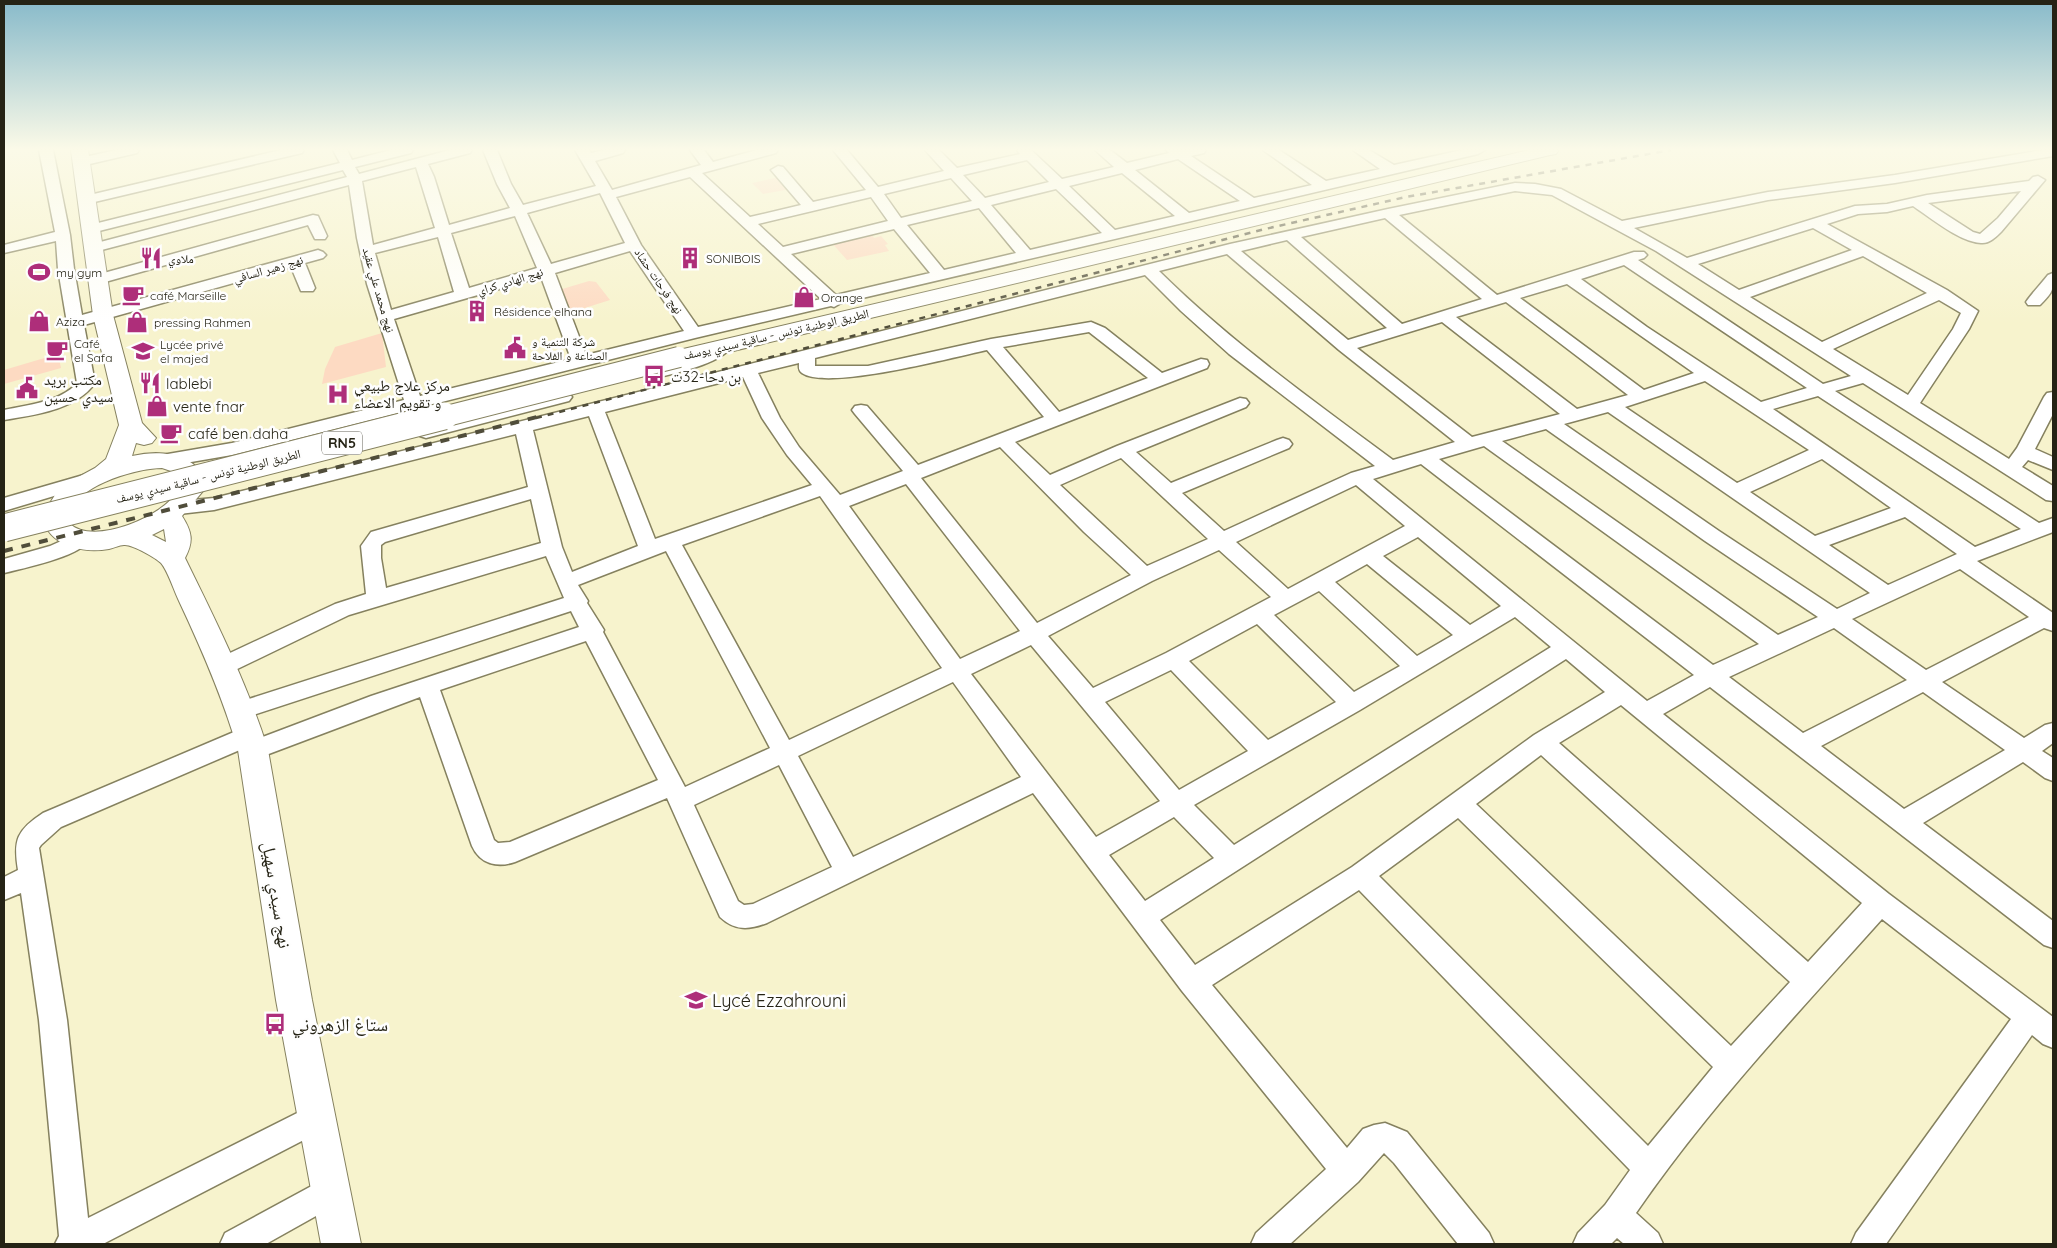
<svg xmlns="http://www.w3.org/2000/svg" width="2057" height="1248" font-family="Quicksand,'Noto Naskh Arabic',sans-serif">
  <rect width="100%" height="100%" fill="#f7f3cd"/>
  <path fill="#fddac2" d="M 780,177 L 791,189 L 763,194 L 752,183 Z
    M 876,233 L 872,235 L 874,238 L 881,236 L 888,244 L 885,245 L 889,251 L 847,260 L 830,241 Z
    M 589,281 L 596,282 L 610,300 L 572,312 L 559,290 Z
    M 382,333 L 386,367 L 322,384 L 325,369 L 335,347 Z
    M 58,354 L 61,368 L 4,384 L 4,370 Z"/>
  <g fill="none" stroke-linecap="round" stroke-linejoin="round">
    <g stroke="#85815f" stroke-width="3">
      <path id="minor" d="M 39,150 L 53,150 L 70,235 L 74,269 L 82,315 L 318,250 L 323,252 L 326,255 L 323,258 L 305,263 L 315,288 L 313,291 L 301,291 L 291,267 L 84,325 L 95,383 C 76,410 34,415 4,420 L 4,410 C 27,405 61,402 77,383 L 58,269 L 56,241 L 4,253 L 4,245 L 55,232 Z
        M 116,150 L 139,150 L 137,153 L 81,166 L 74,162 L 76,159 Z
        M 281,150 L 304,150 L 302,153 L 86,204 L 81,203 L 79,200 L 81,197 Z
        M 333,150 L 347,150 L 352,160 L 391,150 L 413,150 L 411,153 L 355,167 L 359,174 L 450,150 L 472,150 L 470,153 L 428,164 L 434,177 L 449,225 L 510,208 L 497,184 L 483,150 L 497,150 L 511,184 L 523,205 L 596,186 L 575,150 L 589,150 L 591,153 L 604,150 L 625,150 L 623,153 L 595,161 L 612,190 L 701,165 L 690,150 L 704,150 L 713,162 L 757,150 L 778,150 L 776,153 L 702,173 L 750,217 L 801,205 L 771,170 L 778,166 L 783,167 L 813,202 L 866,190 L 833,150 L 847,150 L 878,187 L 944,171 L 925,150 L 939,150 L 957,168 L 1020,154 L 1017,150 L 1031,150 L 1062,179 L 1114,167 L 1095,150 L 1110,150 L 1127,163 L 1169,153 L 1166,150 L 1206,150 L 1204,153 L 1191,156 L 1254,198 L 1312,185 L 1263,150 L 1279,150 L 1326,181 L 1380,169 L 1353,150 L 1369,150 L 1394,165 L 1462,150 L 1485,150 L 1478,154 L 841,303 L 834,307 L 831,306 L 695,338 L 232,455 L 162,467 L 155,465 L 153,461 L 155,457 L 162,455 L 232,443 L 404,400 L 367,284 L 357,238 L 349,185 L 94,252 L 89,251 L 87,248 L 89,245 L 347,177 L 343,170 L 91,233 L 86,232 L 84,229 L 86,226 L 340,163 ZM 1178,159 L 1240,201 L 1189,213 L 1135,170 ZM 1027,160 L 1049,182 L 985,198 L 963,175 ZM 416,167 L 435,228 L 373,245 L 362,181 ZM 1122,173 L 1175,216 L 1115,230 L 1069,186 ZM 690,177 L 821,299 L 698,327 L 641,245 L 616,197 ZM 951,178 L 972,201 L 901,218 L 884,194 ZM 1056,189 L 1102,233 L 1030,250 L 991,205 ZM 600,193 L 625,243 L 551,264 L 527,213 ZM 871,197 L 888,221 L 783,247 L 758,224 ZM 979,208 L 1016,253 L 944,270 L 907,225 ZM 515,216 L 537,268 L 469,288 L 451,233 ZM 894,229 L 930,273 L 836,295 L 791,254 ZM 438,237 L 454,292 L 391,310 L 375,253 ZM 630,251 L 684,331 L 586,355 L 555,273 ZM 541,277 L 571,359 L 420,396 L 394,319 Z
        M 2043,150 L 2053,150 L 2053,156 L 1895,183 L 1768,200 L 1634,228 L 1687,258 L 1855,206 L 1887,204 L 1927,195 L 2029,181 L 2033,177 L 2038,176 L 2045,180 L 2001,232 C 1996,237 1989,244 1981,243 C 1960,242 1931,218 1913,206 L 1887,212 L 1858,214 L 1827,224 L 1947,290 L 1978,311 L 1969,329 L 1920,403 L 2009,459 L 2017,448 L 2044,397 L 2047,393 L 2053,392 L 2053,414 L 2035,449 L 2053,457 L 2053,470 L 2028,460 L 2022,467 L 2053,486 L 2053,501 L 2046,500 L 1863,383 L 1835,391 L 2039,523 L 2053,518 L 2053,532 L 1977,561 L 2053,613 L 2053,631 L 2044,628 L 1942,682 L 2024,738 L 2045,725 L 2053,723 L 2053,743 L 2042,751 L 2053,758 L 2053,781 L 2045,778 L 2023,762 L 1923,823 L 2053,921 L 2053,948 L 2044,945 L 1710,687 L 1663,714 L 1889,894 L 2053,1017 L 2053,1048 L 2043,1044 L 2032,1035 L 1886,1244 L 1851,1244 L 1856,1233 L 2011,1019 L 1882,919 C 1797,1014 1708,1108 1636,1213 L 1658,1233 L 1663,1244 L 1624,1244 L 1617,1238 L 1611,1244 L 1573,1244 L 1578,1233 L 1605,1205 L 1630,1170 L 1359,890 L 1212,985 L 1347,1148 L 1363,1129 L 1374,1125 L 1385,1123 L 1407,1132 L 1489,1233 L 1494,1244 L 1458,1244 L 1394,1163 L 1384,1153 L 1358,1182 L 1290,1244 L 1251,1244 L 1256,1233 L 1326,1169 L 1182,991 L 1033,793 L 767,923 C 749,930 735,931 720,917 L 667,798 L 515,862 C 497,868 480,864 472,846 L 420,697 L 253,760 L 245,757 L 242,749 L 61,827 L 41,845 L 39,848 L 67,1020 L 88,1218 L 317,1103 L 327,1108 L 332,1118 L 327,1128 L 103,1244 L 55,1244 L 59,1236 L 39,1020 L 21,893 L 4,900 L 4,877 L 18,870 C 13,840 17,830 43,813 L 241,729 L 249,727 L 257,729 L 260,738 L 371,696 L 579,627 L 571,611 L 241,719 L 233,716 L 230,710 L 233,704 L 564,598 L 546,556 L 349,615 L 231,672 L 223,674 L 215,672 L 212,666 L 215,660 L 335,604 L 366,594 L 361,546 L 371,532 L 528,487 L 516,434 L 214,510 L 179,514 L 172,512 L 169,507 L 172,502 L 214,498 L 1230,244 L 1388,209 L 1515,183 L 1535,184 L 1561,189 L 1622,221 L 1768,192 L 1895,175 ZM 1515,191 L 1552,195 L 1656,251 L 1851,376 L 1823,384 L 1638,260 L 1644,258 L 1647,255 L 1644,252 L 1634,252 L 1497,295 L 1399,215 ZM 2021,191 L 1998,218 L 1980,234 L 1973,232 L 1928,203 ZM 1385,218 L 1482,299 L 1402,324 L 1301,237 ZM 1813,228 L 1852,250 L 1739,290 L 1698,264 ZM 1287,240 L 1387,328 L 1348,340 L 1241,251 ZM 1227,254 L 1339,350 L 1455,442 L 1393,460 C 1312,400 1231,342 1159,271 ZM 1863,256 L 1927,293 L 1822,342 L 1750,297 ZM 1624,265 L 1807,388 L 1761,402 L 1647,327 L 1581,279 ZM 1145,275 L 1181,311 L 1229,354 L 1375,466 L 1351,473 L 1224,531 L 1182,493 L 1289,448 L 1292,444 L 1289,440 L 1283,438 L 1277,440 L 1171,483 L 1136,452 L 1246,407 L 1249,403 L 1246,399 L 1240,398 L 1117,446 L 1050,475 L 1015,442 L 1207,368 L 1209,364 L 1207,360 L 1201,359 L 1162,373 L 1105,328 L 1091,322 L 991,339 L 868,366 L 815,366 L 815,358 ZM 1567,284 L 1694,373 L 1644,390 L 1520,298 ZM 1939,300 L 1961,313 L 1953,329 L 1908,395 L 1833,349 ZM 1506,302 L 1628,395 L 1577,409 L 1456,317 ZM 1442,322 L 1560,414 L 1472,437 L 1357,348 ZM 1089,332 L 1148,378 L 1059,412 L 1003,347 ZM 987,350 L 1044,417 L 918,465 L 867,406 L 861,405 L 855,406 L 852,410 L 855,414 L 903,471 L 840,495 L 799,447 L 780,418 L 758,373 L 799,363 C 799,367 798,370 802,373 C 827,391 954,357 987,350 ZM 743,377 L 762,418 L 787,455 L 812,485 L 655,539 L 605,412 ZM 1705,381 L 1809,450 L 1737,483 L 1625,407 ZM 1818,396 L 2021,529 L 1975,547 L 1773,409 ZM 1608,412 L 1870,593 L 1837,609 L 1719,531 L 1564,424 ZM 589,416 L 638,546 L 572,572 L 562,547 L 533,430 ZM 1546,429 L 1705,541 L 1818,617 L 1778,635 L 1502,441 ZM 1484,446 L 1759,644 L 1713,665 L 1439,459 ZM 1000,447 L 1084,532 L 1131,575 L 1037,623 L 921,478 ZM 1121,458 L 1208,539 L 1147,566 L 1060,485 ZM 1822,459 L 1891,508 L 1815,536 L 1750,492 ZM 1421,464 L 1694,675 L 1647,701 L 1373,479 ZM 906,484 L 1020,631 L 960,659 L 849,506 ZM 1356,485 L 1405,526 L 1288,589 L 1236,542 ZM 820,496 L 942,668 L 789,740 L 682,545 ZM 531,499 L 541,543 L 386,588 L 381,558 L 381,545 L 385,542 ZM 1905,517 L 1957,554 L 1888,585 L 1829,545 ZM 1418,537 L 1501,606 L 1470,625 L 1383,556 ZM 1219,550 L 1271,597 L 1166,653 L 1093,688 L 1048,636 L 1152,581 ZM 666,551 L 770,748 L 685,787 L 603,632 L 604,630 L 587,603 L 588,601 L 578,585 ZM 1367,564 L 1453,635 L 1417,656 L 1335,582 ZM 1960,569 L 2029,617 L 1926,670 L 1852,619 ZM 1319,591 L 1400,666 L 1354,692 L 1274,615 ZM 1515,617 L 1551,647 L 1234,845 L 1194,805 L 1360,710 ZM 1257,624 L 1336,702 L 1268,740 L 1189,661 ZM 1834,628 L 1907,680 L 1803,733 L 1729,677 ZM 586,641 L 658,780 L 510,842 L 498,843 L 494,840 L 440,690 ZM 1031,645 L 1160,801 L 1096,837 L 971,674 ZM 1566,659 L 1605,692 L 1534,735 L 1352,867 L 1195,965 L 1160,920 ZM 1171,670 L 1248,751 L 1179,790 L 1105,702 ZM 953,682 L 1021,777 L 853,857 L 798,756 ZM 1923,692 L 2005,750 L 1904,809 L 1821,746 ZM 1621,705 L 1862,903 L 1808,962 L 1559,743 ZM 1541,755 L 1790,982 L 1731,1046 L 1476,804 ZM 779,765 L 832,867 L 753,904 L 744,905 L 738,901 L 694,805 ZM 1174,817 L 1214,858 L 1145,901 L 1109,855 ZM 1458,818 L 1713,1067 L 1648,1146 L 1379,876 Z
        M 313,215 L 318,216 L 327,236 L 325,239 L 315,239 L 308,225 L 98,284 L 93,282 L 90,279 L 93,276 Z
        M 2053,273 C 2054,291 2052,293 2040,305 L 2028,305 L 2026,302 C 2033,292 2041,284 2048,275 Z
        M 723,342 L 729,343 L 731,347 C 720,364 675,373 656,378 L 650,377 L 647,373 L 650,369 L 696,355 Z
        M 563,392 L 569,393 L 572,397 L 569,401 L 426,438 L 420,436 L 417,432 L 420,428 Z
        M 87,474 L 94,476 L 96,480 L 94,484 L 4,511 L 4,498 Z
        M 79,533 L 86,535 L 89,540 C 79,557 24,568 4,573 L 4,559 L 50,546 Z
        M 330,1176 L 341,1180 L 345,1191 L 341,1202 L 266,1244 L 220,1244 L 225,1233 Z"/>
    </g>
    <g stroke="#85815f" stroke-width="2">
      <path id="secondary" d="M 71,150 L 88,150 L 113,315 L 142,423 L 156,438 L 152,443 L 144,445 L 136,443 L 132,456 C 158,450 189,452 204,476 L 203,491 L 182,516 C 192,532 194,541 185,558 C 216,621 247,683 268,750 L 312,1000 L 361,1244 L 321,1244 L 276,1000 L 238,750 C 223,698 202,650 179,601 C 174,591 168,571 161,563 C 156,558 132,544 124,545 C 119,545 114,548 109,549 C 86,553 54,548 44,523 L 48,506 L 57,492 L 71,481 L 95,468 L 106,459 L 119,425 L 93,315 ZM 162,468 L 171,471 L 180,479 C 180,482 180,487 178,490 C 165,516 94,546 70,524 C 63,488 136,468 162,468 ZM 164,529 L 166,542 L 152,535 Z"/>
    </g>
    <g stroke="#85815f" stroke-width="2">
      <path id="trunk" d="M 1529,150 L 1559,150 L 1556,154 L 1550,155 L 679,364 L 671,362 L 668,357 L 671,352 L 679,350 Z"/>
    </g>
    <use href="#minor" fill="#fff" fill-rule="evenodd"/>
    <use href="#secondary" fill="#fff" fill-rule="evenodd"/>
    <use href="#trunk" fill="#fff" fill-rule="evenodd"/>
    <path stroke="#504d3a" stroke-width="2.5" stroke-dasharray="6 6" stroke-linecap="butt" d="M 536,418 L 1265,229 L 1406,197 L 1671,150"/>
    <path stroke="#504d3a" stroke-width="4" stroke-dasharray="9 9" stroke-linecap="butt" d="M 4,551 L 541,416"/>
    <g stroke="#85815f" stroke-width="22" stroke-linecap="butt">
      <path id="trunk-bridge-far1" d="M 439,418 L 679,357"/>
    </g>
    <g stroke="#85815f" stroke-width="29" stroke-linecap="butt">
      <path id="trunk-bridge" d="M 4,528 L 444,416"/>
    </g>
    <use href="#trunk-bridge-far1" stroke="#fff" stroke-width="20"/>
    <use href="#trunk-bridge" stroke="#fff" stroke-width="27"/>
  </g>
  <linearGradient id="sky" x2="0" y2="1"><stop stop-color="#88baca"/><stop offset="0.46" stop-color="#fbfae8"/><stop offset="1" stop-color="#fbfae8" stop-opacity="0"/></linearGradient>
  <rect width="2057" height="324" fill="url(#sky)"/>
  <defs>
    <g id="restaurant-bare" transform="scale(1.725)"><path d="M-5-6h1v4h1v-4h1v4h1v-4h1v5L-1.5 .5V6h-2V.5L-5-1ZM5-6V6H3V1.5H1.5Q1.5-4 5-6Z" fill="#ae2e7a" stroke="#fefefe" stroke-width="2.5" paint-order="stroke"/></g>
    <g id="building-bare" transform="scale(1.725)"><path d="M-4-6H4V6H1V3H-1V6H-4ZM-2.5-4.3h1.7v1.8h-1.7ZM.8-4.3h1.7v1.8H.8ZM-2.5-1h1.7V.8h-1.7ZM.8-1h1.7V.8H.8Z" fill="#ae2e7a" stroke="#fefefe" stroke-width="2.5" paint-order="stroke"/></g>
    <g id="stadium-bare" transform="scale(1.725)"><path d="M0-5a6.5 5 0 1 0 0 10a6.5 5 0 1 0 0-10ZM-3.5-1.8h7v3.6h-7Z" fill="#ae2e7a" stroke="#fefefe" stroke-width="2.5" paint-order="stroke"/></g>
    <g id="cafe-bare" transform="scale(1.725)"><path d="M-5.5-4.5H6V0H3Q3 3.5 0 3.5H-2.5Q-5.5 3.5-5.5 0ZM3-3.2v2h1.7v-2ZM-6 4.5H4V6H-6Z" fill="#ae2e7a" stroke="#fefefe" stroke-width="2.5" paint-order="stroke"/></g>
    <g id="shop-bare" transform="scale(1.725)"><path d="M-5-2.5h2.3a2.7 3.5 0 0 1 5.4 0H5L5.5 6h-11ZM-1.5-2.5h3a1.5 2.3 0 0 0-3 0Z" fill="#ae2e7a" stroke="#fefefe" stroke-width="2.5" paint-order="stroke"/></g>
    <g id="civic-bare" transform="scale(1.725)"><path d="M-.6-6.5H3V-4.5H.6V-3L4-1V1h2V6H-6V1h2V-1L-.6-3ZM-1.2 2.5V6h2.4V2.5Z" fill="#ae2e7a" stroke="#fefefe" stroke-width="2.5" paint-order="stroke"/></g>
    <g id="school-bare" transform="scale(1.725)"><path d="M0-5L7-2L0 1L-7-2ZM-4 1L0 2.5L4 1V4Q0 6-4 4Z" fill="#ae2e7a" stroke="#fefefe" stroke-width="2.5" paint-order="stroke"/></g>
    <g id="bus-bare" transform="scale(1.725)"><path d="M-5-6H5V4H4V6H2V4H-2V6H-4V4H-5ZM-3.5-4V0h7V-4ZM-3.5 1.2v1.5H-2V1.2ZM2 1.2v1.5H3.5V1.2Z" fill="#ae2e7a" stroke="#fefefe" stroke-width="2.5" paint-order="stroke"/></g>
    <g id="hospital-bare" transform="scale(1.725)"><path d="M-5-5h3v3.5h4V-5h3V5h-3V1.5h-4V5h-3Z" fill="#ae2e7a" stroke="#fefefe" stroke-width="2.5" paint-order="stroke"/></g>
  </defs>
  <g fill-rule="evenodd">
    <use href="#restaurant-bare" x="151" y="258"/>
    <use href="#building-bare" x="690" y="258"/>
    <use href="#stadium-bare" x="39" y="272"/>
    <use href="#cafe-bare" x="133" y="295"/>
    <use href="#shop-bare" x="804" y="297"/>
    <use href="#building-bare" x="477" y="311"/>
    <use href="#shop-bare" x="39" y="321"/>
    <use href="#shop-bare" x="137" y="322"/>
    <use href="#civic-bare" x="515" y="348"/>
    <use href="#cafe-bare" x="57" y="350"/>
    <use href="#school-bare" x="143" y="351"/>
    <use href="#bus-bare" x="654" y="376"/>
    <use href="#restaurant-bare" x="150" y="383"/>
    <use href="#civic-bare" x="27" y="388"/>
    <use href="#hospital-bare" x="338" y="394"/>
    <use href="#shop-bare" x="157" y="406"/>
    <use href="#cafe-bare" x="171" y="433"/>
    <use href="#school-bare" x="696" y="1000"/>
    <use href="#bus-bare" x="275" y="1024"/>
  </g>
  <g text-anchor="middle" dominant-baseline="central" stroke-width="5" stroke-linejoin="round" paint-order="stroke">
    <g font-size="12" fill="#252315" stroke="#fefefe" text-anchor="start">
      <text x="168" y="258">ملاوي</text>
      <text x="706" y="258">SONIBOIS</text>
      <text x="56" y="272">my gym</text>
      <text x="150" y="295">café Marseille</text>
      <text x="821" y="297">Orange</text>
      <text x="494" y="311">Résidence elhana</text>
      <text x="56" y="321">Aziza</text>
      <text x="154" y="322">pressing Rahmen</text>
      <text x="532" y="341">شركة التنمية و<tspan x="532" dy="14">الصناعة و الفلاحة</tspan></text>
      <text x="74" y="343">Café<tspan x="74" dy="14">el Safa</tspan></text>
      <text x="160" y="344">Lycée privé<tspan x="160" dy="14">el majed</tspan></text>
    </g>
    <g font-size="12" fill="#252315" stroke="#fefefe">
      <text transform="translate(268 269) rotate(-16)">نهج زهير السافي</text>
      <text transform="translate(510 281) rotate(-17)">نهج الهادي كراي</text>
      <text transform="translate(659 281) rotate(56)">نهج فرحات حشاد</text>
      <text transform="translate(379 290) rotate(74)">نهج محمد علي عقيد</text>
      <text transform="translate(776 334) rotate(-13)">الطريق الوطنية تونس - ساقية سيدي يوسف</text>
      <text transform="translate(208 476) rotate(-14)">الطريق الوطنية تونس - ساقية سيدي يوسف</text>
    </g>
    <rect fill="#fefefe" stroke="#66655b" stroke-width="1" x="322" y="431.5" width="40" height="23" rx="4"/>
    <g font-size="14" font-weight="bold" fill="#252315">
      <text x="342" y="443">RN5</text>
    </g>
    <g font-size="15" fill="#252315" stroke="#fefefe" text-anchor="start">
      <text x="671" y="376">بن دحا-32ت</text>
      <text x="44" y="379">مكتب بريد<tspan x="44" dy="17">سيدي حسين</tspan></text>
      <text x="166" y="383">lablebi</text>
      <text x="354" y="385">مركز علاج طبيعي<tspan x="354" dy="17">و تقويم الاعضاء</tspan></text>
      <text x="173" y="406">vente fnar</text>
      <text x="188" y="433">café ben daha</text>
    </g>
    <g font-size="18" fill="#252315" stroke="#fefefe">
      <text transform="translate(277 895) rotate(81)">نهج سيدي سهيل</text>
    </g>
    <g font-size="18" fill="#252315" stroke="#fefefe" text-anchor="start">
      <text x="712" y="1000">Lycé Ezzahrouni</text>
      <text x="292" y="1024">ستاغ الزهروني</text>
    </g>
  </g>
  <rect width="2057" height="1248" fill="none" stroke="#252315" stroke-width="10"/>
</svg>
